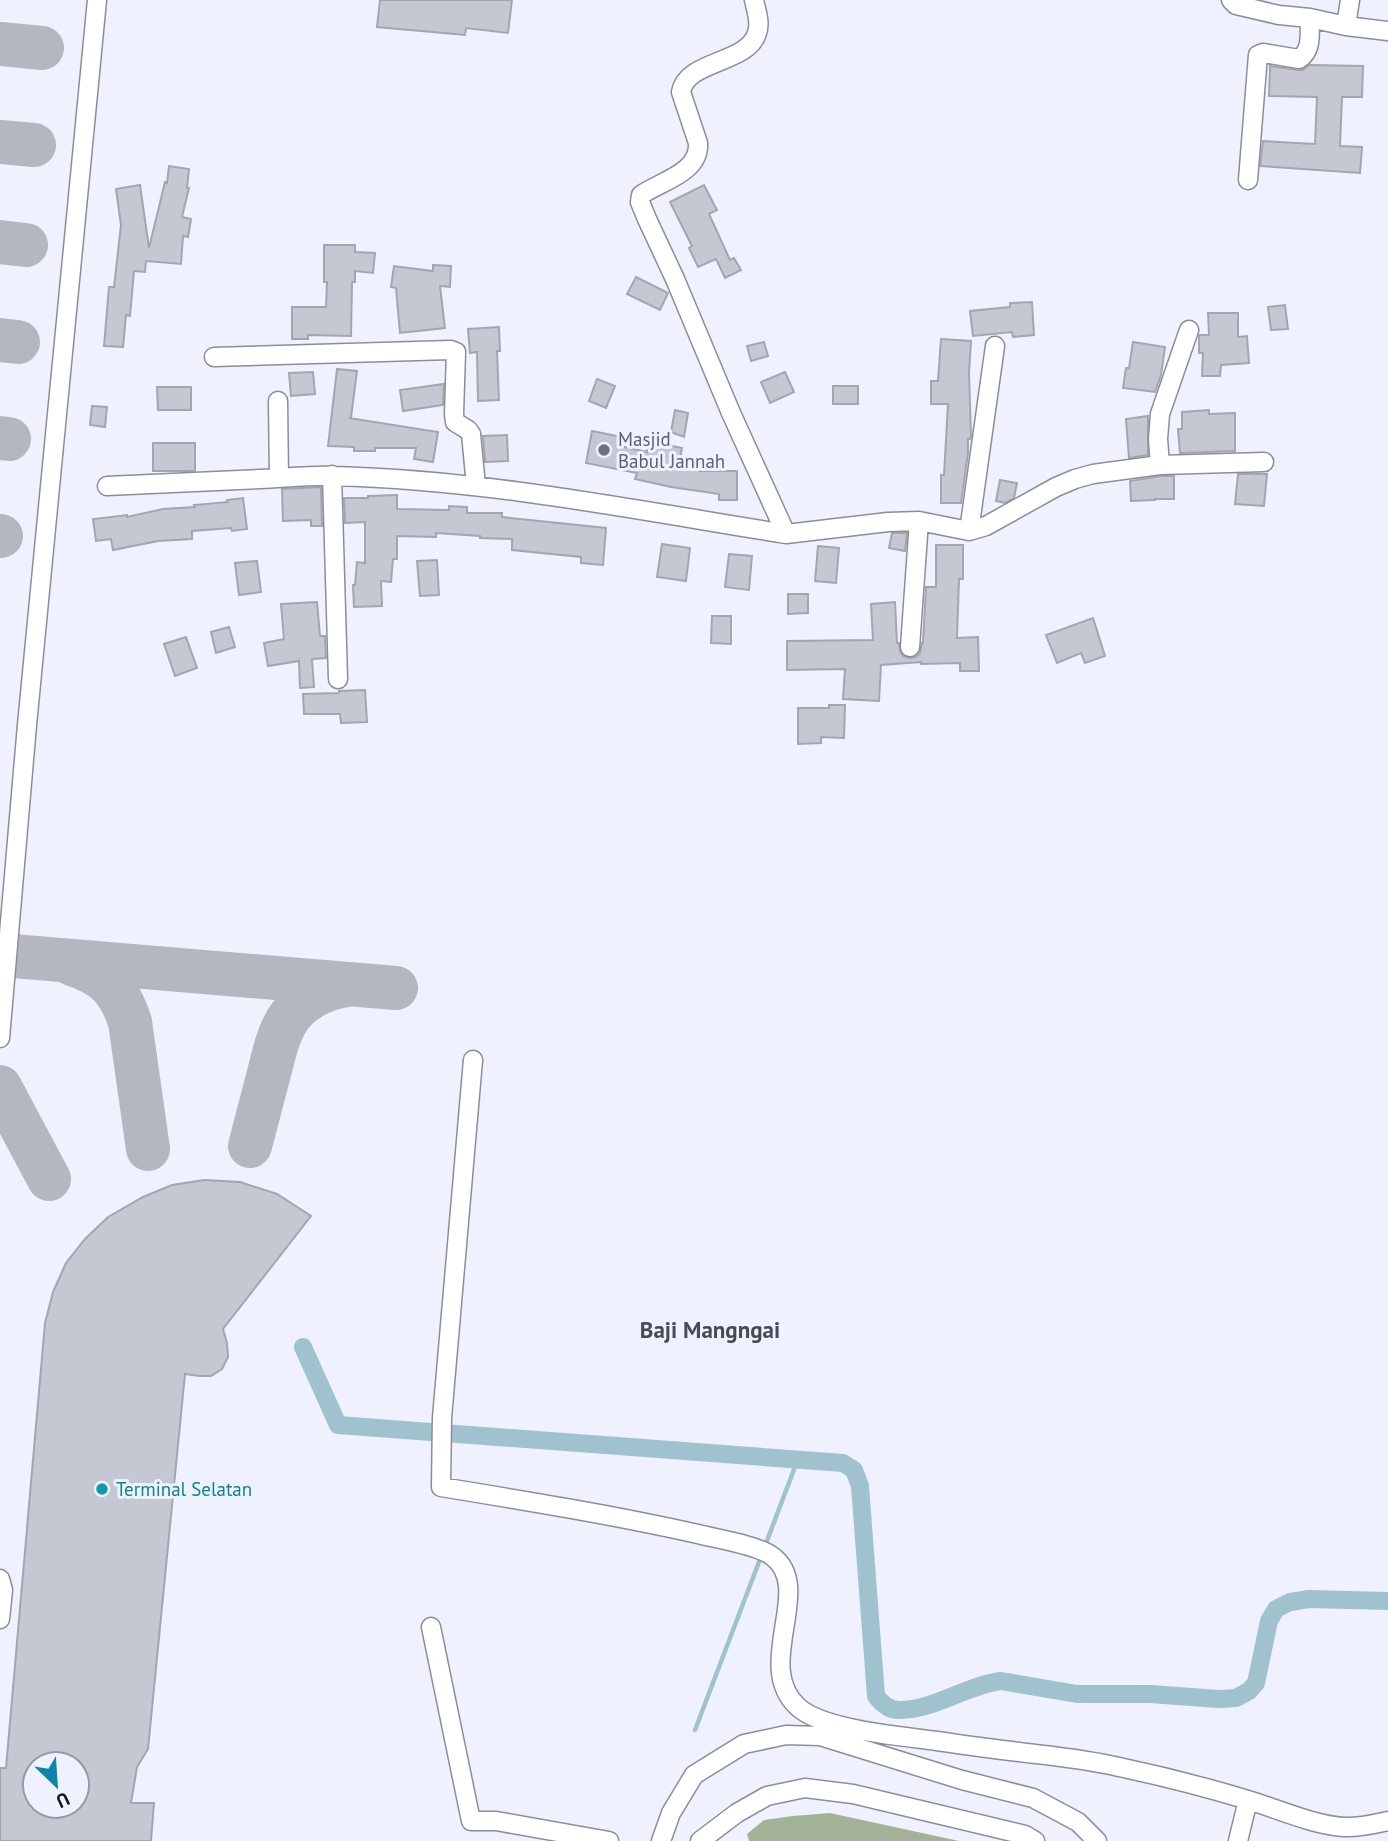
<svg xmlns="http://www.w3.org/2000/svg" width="1388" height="1841" font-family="'PT Sans',sans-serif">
  <rect width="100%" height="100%" fill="#eff2fe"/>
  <path fill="#a3b297" d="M 830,1813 L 959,1841 L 749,1841 L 747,1834 L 764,1820 L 793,1816 Z"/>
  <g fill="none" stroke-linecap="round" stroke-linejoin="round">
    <path stroke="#9fc2ce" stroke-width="4.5" d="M 765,1546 L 798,1459
      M 695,1730 L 762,1554"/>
    <path stroke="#9fc2ce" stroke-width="18" d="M 303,1347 L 338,1425 L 843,1463 L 854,1470 L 860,1486 L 876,1696 C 882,1704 889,1710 899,1710 C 932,1711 967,1685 1001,1681 L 1077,1694 L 1150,1694 L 1219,1699 L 1236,1698 L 1249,1691 L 1256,1683 L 1269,1621 L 1276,1609 L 1290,1602 L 1309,1599 L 1388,1601"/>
    <path stroke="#b4b6c0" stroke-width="44" d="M 0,44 L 42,48
      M 0,142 L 34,145
      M 0,242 L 26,245
      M 0,340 L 18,342
      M 0,438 L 9,439
      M 0,536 L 1,536
      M 0,955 L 396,988
      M 72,964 C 106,975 119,989 130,1022 L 148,1149
      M 0,1087 L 49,1179
      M 250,1146 C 256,1123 262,1100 268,1077 C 273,1059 276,1040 285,1024 C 297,1001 324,988 348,985"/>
  </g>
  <path fill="#c5c8d3" stroke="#a2a6b1" stroke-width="2" fill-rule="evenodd" d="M 380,0 L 512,0 L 508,33 L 466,28 L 465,35 L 377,27 Z
    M 1309,65 L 1363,66 L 1362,97 L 1342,97 L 1340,146 L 1362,147 L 1360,173 L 1260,166 L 1263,141 L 1315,144 L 1317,97 L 1269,96 L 1270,66 L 1298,70 L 1303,70 Z
    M 169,166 L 189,169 L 187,188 L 189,188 L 182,217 L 191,219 L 188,237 L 183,236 L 181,264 L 146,261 L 145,272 L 134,271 L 130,316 L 126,315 L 123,347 L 104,346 L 109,287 L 114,287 L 121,225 L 116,189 L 140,185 L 149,248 L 165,182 L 167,183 Z
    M 704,185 L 717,210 L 709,214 L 730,260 L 734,258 L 741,270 L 725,278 L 716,259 L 698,267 L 689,248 L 692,246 L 670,202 Z
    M 324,245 L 355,245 L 355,252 L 375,253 L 373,273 L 355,271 L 355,282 L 352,282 L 351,336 L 308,335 L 308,339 L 292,339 L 292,307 L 326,307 L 327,282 L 324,282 Z
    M 433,265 L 451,266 L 450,287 L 440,286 L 445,328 L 400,333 L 396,288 L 391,287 L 394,266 L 433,271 Z
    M 636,277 L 668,293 L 660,310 L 627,294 Z
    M 1032,302 L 1034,335 L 1013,337 L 1012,332 L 973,336 L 970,311 L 1010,307 L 1010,303 Z
    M 1285,305 L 1288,329 L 1271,330 L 1268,307 Z
    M 1208,313 L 1238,313 L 1238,337 L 1247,336 L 1249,363 L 1221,365 L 1220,376 L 1202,376 L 1203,353 L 1199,353 L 1199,335 L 1209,335 Z
    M 499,327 L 500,351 L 497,351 L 499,400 L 478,401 L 477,352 L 470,353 L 468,329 Z
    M 941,339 L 971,341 L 969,373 L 971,436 L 970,439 L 968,439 L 968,453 L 961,503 L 941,503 L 941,475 L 944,475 L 948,404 L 931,404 L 931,381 L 938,381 Z
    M 764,342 L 768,356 L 751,361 L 747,346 Z
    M 1133,342 L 1165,347 L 1161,375 L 1155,392 L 1123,388 L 1126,368 L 1129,368 Z
    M 337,369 L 357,371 L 351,418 L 349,418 L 438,432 L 433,462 L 414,459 L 416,448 L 375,448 L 375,451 L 354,451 L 354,447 L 328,446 Z
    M 313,372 L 315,394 L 291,396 L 289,373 Z
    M 785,372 L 794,392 L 770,403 L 761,382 Z
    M 597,379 L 615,386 L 606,408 L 589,401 Z
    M 444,384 L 443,405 L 403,411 L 400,390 Z
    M 833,386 L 858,386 L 858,404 L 833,404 Z
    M 157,387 L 191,387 L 191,410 L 158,410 Z
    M 92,406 L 107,407 L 105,427 L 90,425 Z
    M 675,410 L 688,413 L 684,437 L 671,432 Z
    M 1209,410 L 1209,414 L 1235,413 L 1235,451 L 1180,453 L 1178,429 L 1182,429 L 1182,412 Z
    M 1148,416 L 1148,455 L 1129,458 L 1126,419 Z
    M 592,431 L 622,437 L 620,446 L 647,452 L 648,441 L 682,448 L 679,463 L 701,466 L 700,471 L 737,471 L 737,500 L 719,500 L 719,494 L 671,487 L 635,479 L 637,473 L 586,463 Z
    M 507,435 L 508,461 L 485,462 L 483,436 Z
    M 153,443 L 195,443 L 195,471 L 153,471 Z
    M 1238,474 L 1267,474 L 1264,506 L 1235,504 Z
    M 1161,476 L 1174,476 L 1174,499 L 1155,499 L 1155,500 L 1131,501 L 1130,481 Z
    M 1000,480 L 1017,483 L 1014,498 L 1005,503 L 996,501 Z
    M 321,487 L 322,526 L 311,526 L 311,520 L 283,521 L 282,489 Z
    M 397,495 L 397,509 L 449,510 L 449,506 L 467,507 L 467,513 L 502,513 L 502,517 L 606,528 L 603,565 L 581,563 L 581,557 L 512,550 L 512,539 L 480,538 L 480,536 L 436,533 L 436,537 L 397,536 L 397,559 L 393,559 L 391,582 L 381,581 L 382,606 L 354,607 L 353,585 L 355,585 L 357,562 L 365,563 L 365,522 L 345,523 L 344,498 L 368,498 L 368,496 Z
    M 243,498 L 247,529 L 232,531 L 231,528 L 192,531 L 192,539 L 158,541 L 113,550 L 111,539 L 96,541 L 93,519 L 127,515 L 127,517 L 163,509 L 195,507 L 194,505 L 228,502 L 227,500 Z
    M 892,533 L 907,533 L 905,551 L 889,548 Z
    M 662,544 L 690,548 L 686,581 L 657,577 Z
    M 936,545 L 963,545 L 963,579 L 959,579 L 957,638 L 978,637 L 979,671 L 960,671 L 960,663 L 921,664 L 921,662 L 881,665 L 879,701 L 843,699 L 845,669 L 787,670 L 787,641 L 873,640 L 871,604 L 895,602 L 897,643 L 899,643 L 900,651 L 903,656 L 909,658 L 916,657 L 920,653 L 922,643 L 923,643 L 926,587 L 936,587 Z
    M 818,546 L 839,548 L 836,583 L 815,581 Z
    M 729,554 L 752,556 L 749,590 L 725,587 Z
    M 437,560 L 439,595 L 420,596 L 417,561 Z
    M 257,561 L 261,592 L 239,595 L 235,563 Z
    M 788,594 L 808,594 L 808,613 L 788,614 Z
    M 317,602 L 320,636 L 325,636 L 326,658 L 312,659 L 314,687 L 300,688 L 299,661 L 268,666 L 264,643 L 284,639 L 281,604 Z
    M 712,616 L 731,616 L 731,644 L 711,643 Z
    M 1093,618 L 1105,656 L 1085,663 L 1081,653 L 1057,663 L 1046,635 Z
    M 229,627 L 235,647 L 216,653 L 211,632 Z
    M 186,637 L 197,668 L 175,676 L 164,644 Z
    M 365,690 L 367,722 L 341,723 L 340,714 L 304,714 L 303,694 L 339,693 L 339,691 Z
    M 829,705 L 845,705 L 844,738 L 821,737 L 821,743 L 798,744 L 798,708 L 829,708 Z
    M 204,1180 L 240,1182 L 277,1194 L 311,1216 L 223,1329 L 227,1343 L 228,1357 L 222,1369 L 211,1376 L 199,1376 L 185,1374 L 148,1749 L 137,1767 L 131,1803 L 154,1803 L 151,1841 L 0,1841 L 0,1768 L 6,1768 L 45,1323 L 53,1292 L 66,1263 L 85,1239 L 108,1217 L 143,1197 L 172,1185 ZM 35,1764 L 77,1764 L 77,1806 L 35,1806 Z"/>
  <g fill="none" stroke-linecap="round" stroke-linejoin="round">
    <g stroke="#8b8e99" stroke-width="21">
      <path id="minor" d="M 1231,0 L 1236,5 L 1279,15 L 1310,18 L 1346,26 L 1350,0
        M 1346,26 L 1388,31
        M 1248,180 L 1258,55 L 1263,53 L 1299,59 C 1313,50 1309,33 1310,18
        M 214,357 L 451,350 L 456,352 L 454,414 L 455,422 L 468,430 L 471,434 L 476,486
        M 278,401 L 279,478
        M 1160,465 L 1158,439 L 1160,414 L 1189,330
        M 332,475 L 338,679
        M 107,486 C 158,484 209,481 260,479 C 285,478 310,475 334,476 C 487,480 636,510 786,534 L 731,413 L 675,279 L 647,219 L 640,202 L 641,195 C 661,181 700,173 698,143 L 681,92 C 686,60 748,64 757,33 C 761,23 756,10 754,0
        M 969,531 L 995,346
        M 786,534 L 888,522 L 919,521 L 969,531 L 986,526 L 1056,487 L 1075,479 L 1093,474 L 1160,465 L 1264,462
        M 910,647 L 919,521
        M 0,1038 L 27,725 L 97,0
        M 473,1060 L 442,1418 L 441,1487 C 527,1501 613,1515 698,1534 C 717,1539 757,1545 772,1556 C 816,1588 752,1665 798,1707 C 823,1730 901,1736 937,1741 C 964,1745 992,1749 1019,1752 C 1052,1756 1086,1759 1119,1767 C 1162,1776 1205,1787 1248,1800 C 1278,1809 1313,1825 1344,1827 C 1359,1828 1374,1824 1388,1821
        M 0,1579 L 3,1590 L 0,1619
        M 431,1627 L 471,1821 L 496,1821 L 609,1841
        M 661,1841 L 671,1813 L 694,1775 L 744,1744 L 786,1735 L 820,1736 L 962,1780 L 1033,1798 L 1078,1822 L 1097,1841
        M 700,1841 L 737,1813 L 767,1796 L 805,1788 L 853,1794 L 1025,1835 L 1035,1841
        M 1238,1841 L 1248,1800"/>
    </g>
    <use href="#minor" stroke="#fff" stroke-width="18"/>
  </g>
  <circle fill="#6b7280" stroke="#eff2fe" stroke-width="2.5" cx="604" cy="450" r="7"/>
  <circle fill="#0f9aa8" stroke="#eff2fe" stroke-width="2.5" cx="102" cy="1489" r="7"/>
  <g text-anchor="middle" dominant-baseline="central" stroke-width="6" stroke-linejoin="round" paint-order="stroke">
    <g font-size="19" fill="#5b616d" stroke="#eff2fe" text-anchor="start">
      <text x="618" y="439">Masjid<tspan x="618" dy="22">Babul Jannah</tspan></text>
    </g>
    <g font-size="19" fill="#0d838f" stroke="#eff2fe" text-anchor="start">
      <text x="116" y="1489">Terminal Selatan</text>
    </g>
    <g font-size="23" font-weight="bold" fill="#484a54" stroke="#eff2fe">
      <text x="710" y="1329">Baji Mangngai</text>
    </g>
  </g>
  <g transform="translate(56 1785) rotate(155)"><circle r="33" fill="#eff2fe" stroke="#9799a2" stroke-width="2"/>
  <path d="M0-5L12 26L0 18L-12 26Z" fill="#0e85aa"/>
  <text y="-10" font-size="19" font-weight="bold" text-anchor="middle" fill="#121317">U</text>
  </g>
</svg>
